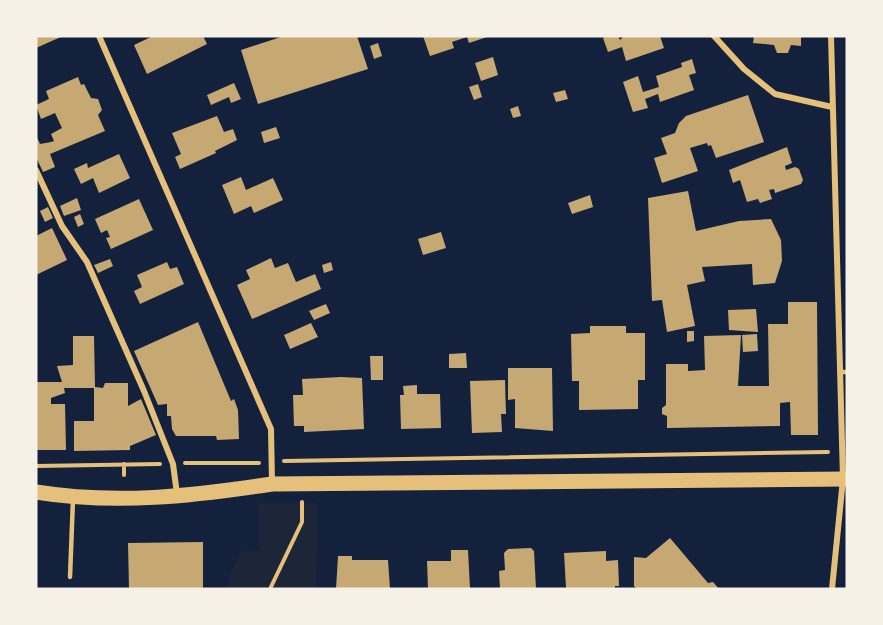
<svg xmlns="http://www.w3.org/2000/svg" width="883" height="625" font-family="Merriweather,serif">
  <rect width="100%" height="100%" fill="#14213d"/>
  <path fill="#1d2539" d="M 258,503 L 317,503 L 316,589 L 228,589 L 231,571 L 242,551 L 260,551 Z"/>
  <path fill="#c6a872" d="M 36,36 L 63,36 L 36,48 Z
    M 153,36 L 203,36 L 207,44 L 147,74 L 134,45 Z
    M 284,36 L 357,36 L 368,69 L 258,104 L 241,50 Z
    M 423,36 L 490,36 L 469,43 L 467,37 L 452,42 L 454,48 L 430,56 Z
    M 608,36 L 618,36 L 620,40 L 624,36 L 660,36 L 664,48 L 626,61 L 622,47 L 608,52 L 603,38 Z
    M 754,36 L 801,36 L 801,46 L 791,45 L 788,53 L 777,53 L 774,45 L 753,43 Z
    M 378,43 L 382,56 L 374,59 L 370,46 Z
    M 493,57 L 498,75 L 481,81 L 475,63 Z
    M 692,59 L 696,73 L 689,75 L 694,90 L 660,102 L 658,94 L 645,99 L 648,108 L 633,112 L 623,82 L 638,76 L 643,92 L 659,87 L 656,76 L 682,67 L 681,63 Z
    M 78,77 L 81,85 L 84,84 L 91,98 L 98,99 L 102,110 L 98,115 L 105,131 L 50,154 L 55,167 L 43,172 L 36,157 L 36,135 L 40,144 L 51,142 L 54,141 L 51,134 L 62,128 L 55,113 L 41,119 L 36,105 L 49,99 L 46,91 Z
    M 234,83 L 241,99 L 231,103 L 229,97 L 211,105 L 207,95 Z
    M 478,84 L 482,97 L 474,100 L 469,87 Z
    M 565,90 L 568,99 L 556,102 L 553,93 Z
    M 748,95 L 764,142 L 716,158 L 711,145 L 708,146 L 707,143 L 690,148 L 698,171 L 662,183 L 654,158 L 667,154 L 661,138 L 675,133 L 679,123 L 686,116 Z
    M 518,106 L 521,116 L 513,118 L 510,109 Z
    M 217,116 L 224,132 L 233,129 L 237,140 L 215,151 L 216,153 L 180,169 L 175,157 L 181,154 L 172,133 Z
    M 276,127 L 280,138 L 264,143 L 261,132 Z
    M 787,147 L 792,163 L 785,166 L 786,170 L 795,167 L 799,169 L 803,180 L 801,184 L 775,193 L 774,189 L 769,190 L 772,199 L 760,203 L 758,199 L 747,202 L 740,180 L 733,183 L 729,170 Z
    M 119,154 L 130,178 L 99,193 L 93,178 L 81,184 L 74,169 L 87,163 L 88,168 Z
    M 241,177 L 246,190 L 273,178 L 283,200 L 254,213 L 251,206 L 234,214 L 222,185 Z
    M 688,191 L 696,231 L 739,221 L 771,219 L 781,240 L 782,261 L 775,283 L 753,285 L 752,264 L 702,267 L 705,281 L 687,285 L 695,326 L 667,332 L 662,300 L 652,301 L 648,198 Z
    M 590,195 L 593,207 L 572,214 L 568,203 Z
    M 77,198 L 81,210 L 64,216 L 60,206 Z
    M 139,199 L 153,230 L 111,249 L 106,238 L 110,237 L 107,230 L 101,233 L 95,219 Z
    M 48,207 L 53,218 L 45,222 L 40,211 Z
    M 80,214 L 84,224 L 78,227 L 74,217 Z
    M 52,228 L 67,260 L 36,275 L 36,236 Z
    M 441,232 L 446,248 L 423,255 L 418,239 Z
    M 271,258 L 275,268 L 288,263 L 296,282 L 315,274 L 321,289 L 252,319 L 237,285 L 250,279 L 246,270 Z
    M 110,259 L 113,266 L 98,273 L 94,265 Z
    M 167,262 L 170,269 L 177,267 L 184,284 L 140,304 L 134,291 L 142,287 L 137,275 Z
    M 331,262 L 333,270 L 324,273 L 322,265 Z
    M 788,302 L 817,302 L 818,435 L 791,435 L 790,402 L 780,403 L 780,426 L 667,428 L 667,416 L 662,414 L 662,408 L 666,405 L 666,364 L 688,364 L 688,371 L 705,370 L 704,336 L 741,335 L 738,386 L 769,386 L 768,324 L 788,324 Z
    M 326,304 L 330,313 L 314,320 L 309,311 Z
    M 756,309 L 758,332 L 729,330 L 728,310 Z
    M 198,322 L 231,401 L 234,399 L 238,410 L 239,439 L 217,440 L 216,436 L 176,436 L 172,429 L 171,416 L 167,416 L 167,404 L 158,405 L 134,351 Z
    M 311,323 L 318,337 L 290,349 L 284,335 Z
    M 590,326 L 626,326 L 626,333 L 645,333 L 645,380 L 638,380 L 638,409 L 579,410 L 579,381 L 572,381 L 571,334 L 590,333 Z
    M 687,331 L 694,331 L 694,341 L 687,342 Z
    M 757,334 L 758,351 L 743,352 L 742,335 Z
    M 73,336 L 94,336 L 95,387 L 103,388 L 105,383 L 128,383 L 128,406 L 141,399 L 156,435 L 130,446 L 130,450 L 74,451 L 74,421 L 94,421 L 94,388 L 64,388 L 65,393 L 51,398 L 51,404 L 65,404 L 66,450 L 36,450 L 36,382 L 62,382 L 57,366 L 73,365 Z
    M 466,353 L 467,368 L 449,368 L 449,354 Z
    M 370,356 L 383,356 L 383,380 L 371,380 Z
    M 508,368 L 552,368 L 553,431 L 515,428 L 515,399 L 508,400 Z
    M 341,377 L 362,378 L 364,429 L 304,432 L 304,426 L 294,426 L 293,395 L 303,395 L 302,379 Z
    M 505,380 L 506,414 L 501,414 L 502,432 L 472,433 L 470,381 Z
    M 417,385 L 417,394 L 440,394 L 441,428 L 401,429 L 400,395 L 404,395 L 403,386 Z
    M 670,538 L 708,583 L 713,582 L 719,589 L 637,589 L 634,586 L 634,557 L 646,558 Z
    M 203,542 L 203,589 L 129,589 L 128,543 Z
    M 531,548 L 534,551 L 536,589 L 500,589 L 499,571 L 505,570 L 504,553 L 508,549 Z
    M 451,550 L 468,550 L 470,589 L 428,589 L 427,561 L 451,561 Z
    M 606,551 L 606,561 L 618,560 L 619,586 L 615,586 L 615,589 L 566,588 L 564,553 Z
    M 338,556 L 352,556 L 352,560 L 388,560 L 390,589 L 336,589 Z"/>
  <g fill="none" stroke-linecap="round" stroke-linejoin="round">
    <path stroke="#e5c07b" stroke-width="4" d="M 284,461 L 828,452
      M 185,463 L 259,463
      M 124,464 L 124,475
      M 36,466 L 160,464
      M 270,589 L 302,522 L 302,502"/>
    <path stroke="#e5c07b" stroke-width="4.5" d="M 840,372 L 847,372
      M 70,577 L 73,499"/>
    <path stroke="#e5c07b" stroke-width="6" d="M 99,36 L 271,429 L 272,482
      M 714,36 L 744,69 L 775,94 L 832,107
      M 831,36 L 843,479 L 832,589
      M 36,170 L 62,226 L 87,262 L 144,391 L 173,464 L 177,494"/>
    <path stroke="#e5c07b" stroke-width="15" d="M 36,492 C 117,505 192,496 272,484 L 847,479"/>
  </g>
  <rect width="883" height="625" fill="none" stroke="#f6f1e7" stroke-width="75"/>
</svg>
